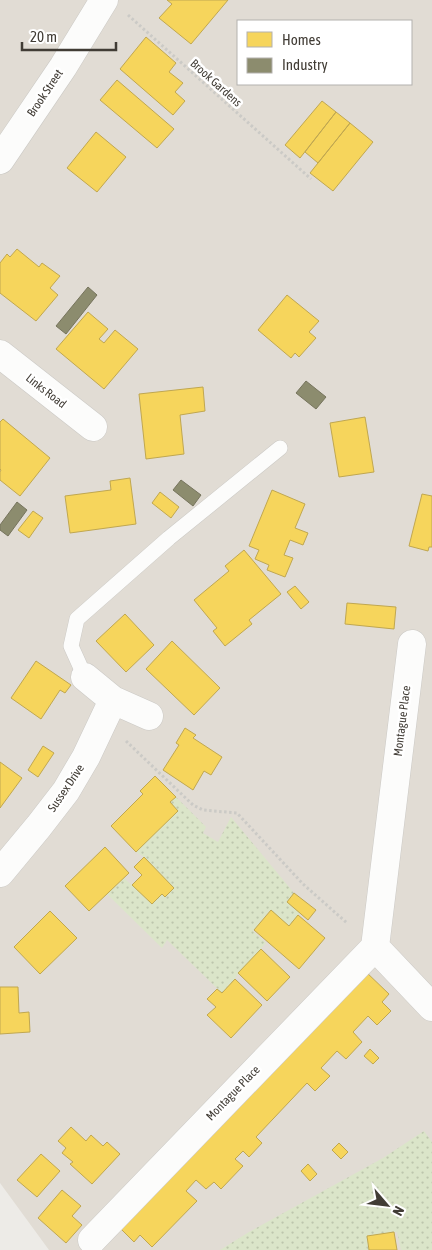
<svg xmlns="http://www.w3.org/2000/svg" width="432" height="1250" font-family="'Asap Condensed',sans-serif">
  <defs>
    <pattern id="garden-dots" width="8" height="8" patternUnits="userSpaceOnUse" patternTransform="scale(1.25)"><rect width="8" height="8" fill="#dbe5c9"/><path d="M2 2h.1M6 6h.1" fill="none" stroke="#bdc5ad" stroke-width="1.8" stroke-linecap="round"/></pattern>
  </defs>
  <rect width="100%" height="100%" fill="#edebe7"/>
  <path fill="#e1dcd4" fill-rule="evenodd" d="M 0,0 L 432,0 L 432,1250 L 49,1250 L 0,1183 ZM 238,21 L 411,21 L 411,84 L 238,84 Z"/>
  <path fill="url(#garden-dots)" d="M 176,797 L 206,827 L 203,833 L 218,842 L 231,817 L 294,893 L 287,902 L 300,913 L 289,926 L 270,910 L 253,931 L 266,943 L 237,975 L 235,979 L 222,993 L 167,940 L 162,948 L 107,894 L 124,878 L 152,904 L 162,894 L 166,896 L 174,888 L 144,857 L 136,852 L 178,811 L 170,802 Z
    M 424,1131 L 432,1142 L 432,1250 L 401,1250 L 397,1232 L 367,1236 L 369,1250 L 220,1250 L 249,1232 L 383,1158 Z"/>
  <path fill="#f6d55c" stroke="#c0a750" d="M 167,0 L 228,0 L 191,44 L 159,18 L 172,4 Z
    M 146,37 L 176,63 L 169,72 L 183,83 L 175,92 L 185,101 L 173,115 L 120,69 Z
    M 117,80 L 174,129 L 157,148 L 100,100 Z
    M 322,101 L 336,112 L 300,158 L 285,145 Z
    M 336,112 L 350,123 L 318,163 L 305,152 Z
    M 350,123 L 373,142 L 333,191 L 310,173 Z
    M 96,132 L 126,157 L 97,192 L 67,168 Z
    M 17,249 L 39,267 L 42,263 L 60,276 L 50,288 L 58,295 L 36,321 L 0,293 L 0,263 L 7,254 L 10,257 Z
    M 287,295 L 319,321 L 309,332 L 316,338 L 299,357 L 295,353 L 291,358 L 258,330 Z
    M 88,312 L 108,329 L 99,339 L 104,343 L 115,330 L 138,349 L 104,389 L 56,349 Z
    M 203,387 L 205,411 L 180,415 L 184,454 L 146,459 L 139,394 Z
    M 365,417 L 374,472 L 339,477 L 330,423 Z
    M 3,419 L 50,458 L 20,496 L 0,480 L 0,472 L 1,470 L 0,469 L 0,422 Z
    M 130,478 L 136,524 L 70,533 L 65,496 L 111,490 L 110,481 Z
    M 272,490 L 305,504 L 295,528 L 308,533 L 303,545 L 290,540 L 284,555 L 293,558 L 285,577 L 267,570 L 269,565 L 255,559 L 259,550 L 249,546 Z
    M 160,492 L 179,507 L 171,518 L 152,503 Z
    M 422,494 L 432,496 L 432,547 L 429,547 L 428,551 L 409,546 Z
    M 33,511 L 43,518 L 29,538 L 18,530 Z
    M 244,550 L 281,594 L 249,620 L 252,624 L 225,646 L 213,631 L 217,628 L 194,600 L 229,571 L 225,566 Z
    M 295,586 L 309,602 L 301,609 L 287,592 Z
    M 347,603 L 396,607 L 394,629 L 345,624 Z
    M 125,614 L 154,645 L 126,672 L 96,641 Z
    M 172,641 L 220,688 L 194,715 L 146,669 Z
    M 36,661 L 71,685 L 65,693 L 60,690 L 41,719 L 11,698 Z
    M 185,728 L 196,735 L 193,738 L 222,757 L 211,775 L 204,771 L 193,790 L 163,770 L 179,745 L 176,743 Z
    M 43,746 L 54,753 L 38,777 L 28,770 Z
    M 0,762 L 22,778 L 0,808 Z
    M 155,776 L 176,797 L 170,802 L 178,811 L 136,852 L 111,826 L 143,794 L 140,791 Z
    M 105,847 L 129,873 L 89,911 L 65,886 Z
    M 144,857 L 174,888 L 165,897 L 162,894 L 152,904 L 132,885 L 142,875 L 134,867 Z
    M 294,893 L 316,910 L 308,920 L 287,902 Z
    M 271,910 L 289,926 L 298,915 L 325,938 L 299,969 L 254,930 Z
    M 50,911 L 77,938 L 40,974 L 14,947 Z
    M 261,949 L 290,977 L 267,1001 L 238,973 Z
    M 364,970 L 389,994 L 382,1002 L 391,1011 L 377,1025 L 368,1016 L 353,1032 L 362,1042 L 346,1059 L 337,1051 L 321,1068 L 330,1076 L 315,1091 L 307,1083 L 256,1137 L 262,1143 L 249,1157 L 243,1151 L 235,1159 L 243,1166 L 221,1189 L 214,1182 L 206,1189 L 196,1180 L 186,1191 L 197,1201 L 152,1247 L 140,1235 L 134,1242 L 119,1227 Z
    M 235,979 L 262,1005 L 231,1038 L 207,1015 L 216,1007 L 207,999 L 217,989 L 222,993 Z
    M 0,987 L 18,987 L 19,1013 L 29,1012 L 30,1032 L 0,1034 Z
    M 370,1049 L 379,1058 L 373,1064 L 364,1056 Z
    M 71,1127 L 86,1141 L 91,1135 L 103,1146 L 107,1142 L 120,1154 L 92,1184 L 70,1164 L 73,1162 L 62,1153 L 66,1148 L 58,1141 Z
    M 339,1143 L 348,1152 L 341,1159 L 332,1150 Z
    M 41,1154 L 60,1171 L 37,1197 L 17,1180 Z
    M 308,1164 L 317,1174 L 310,1181 L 301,1171 Z
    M 62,1190 L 81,1206 L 72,1216 L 82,1225 L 66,1243 L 38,1218 Z
    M 394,1232 L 397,1250 L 369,1250 L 367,1236 Z"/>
  <path fill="#8c8c6e" stroke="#76745d" d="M 88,287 L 97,295 L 66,334 L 56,326 Z
    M 306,381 L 326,397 L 316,409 L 296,393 Z
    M 181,480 L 201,495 L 193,506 L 173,490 Z
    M 17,502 L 27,510 L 8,536 L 0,530 L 0,525 Z"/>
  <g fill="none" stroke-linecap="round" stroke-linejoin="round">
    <g stroke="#cbc9c5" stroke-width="16">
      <path id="service" d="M 85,677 L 71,646 L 77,619 L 169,538 L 280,448"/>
    </g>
    <g stroke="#cbc9c5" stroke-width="29">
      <path id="minor" d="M 0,160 L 63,67 L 104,0
        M 0,354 L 93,427
        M 412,644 L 375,947 L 432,1007
        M 85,677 L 113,700 L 149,716
        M 0,873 L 39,826 L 66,791 L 86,757 L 113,700
        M 92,1240 L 375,947"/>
    </g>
    <path stroke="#cbcac6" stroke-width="3" stroke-dasharray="2.5 2.5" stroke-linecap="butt" d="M 128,15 L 311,179
      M 126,741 L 193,805 L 203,810 L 237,813 L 303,884 L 347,923"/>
    <use href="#service" stroke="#fcfcfb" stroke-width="15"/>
    <use href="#minor" stroke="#fcfcfb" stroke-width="28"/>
  </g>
  <g text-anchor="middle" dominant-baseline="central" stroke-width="5" stroke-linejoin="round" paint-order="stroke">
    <g font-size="12" fill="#413c35" stroke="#fff">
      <text transform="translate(216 83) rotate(42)">Brook Gardens</text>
      <text transform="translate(45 93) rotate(-56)">Brook Street</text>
      <text transform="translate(46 391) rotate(38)">Links Road</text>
      <text transform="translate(402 721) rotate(-83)">Montague Place</text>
      <text transform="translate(66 788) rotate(-56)">Sussex Drive</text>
      <text transform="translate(233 1093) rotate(-46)">Montague Place</text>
    </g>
  </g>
  <rect x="237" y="20" width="175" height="65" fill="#ffffff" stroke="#b3b1ae"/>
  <rect x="247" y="32" width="25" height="15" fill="#f6d55c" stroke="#b3b1ae"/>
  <text x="282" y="45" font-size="15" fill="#413c35">Homes</text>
  <rect x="247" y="58" width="25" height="15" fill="#8c8c6e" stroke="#b3b1ae"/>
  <text x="282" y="70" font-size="15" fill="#413c35">Industry</text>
  <g transform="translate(387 1205) rotate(118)" stroke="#ffffff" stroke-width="4" paint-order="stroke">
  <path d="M0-4L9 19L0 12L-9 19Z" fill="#413c35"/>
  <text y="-8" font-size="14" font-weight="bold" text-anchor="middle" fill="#413c35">N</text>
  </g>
  <path d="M22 42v8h94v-8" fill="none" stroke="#413c35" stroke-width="2.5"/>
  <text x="30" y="42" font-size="15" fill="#413c35" stroke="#ffffff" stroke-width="4" paint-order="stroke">20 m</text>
</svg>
